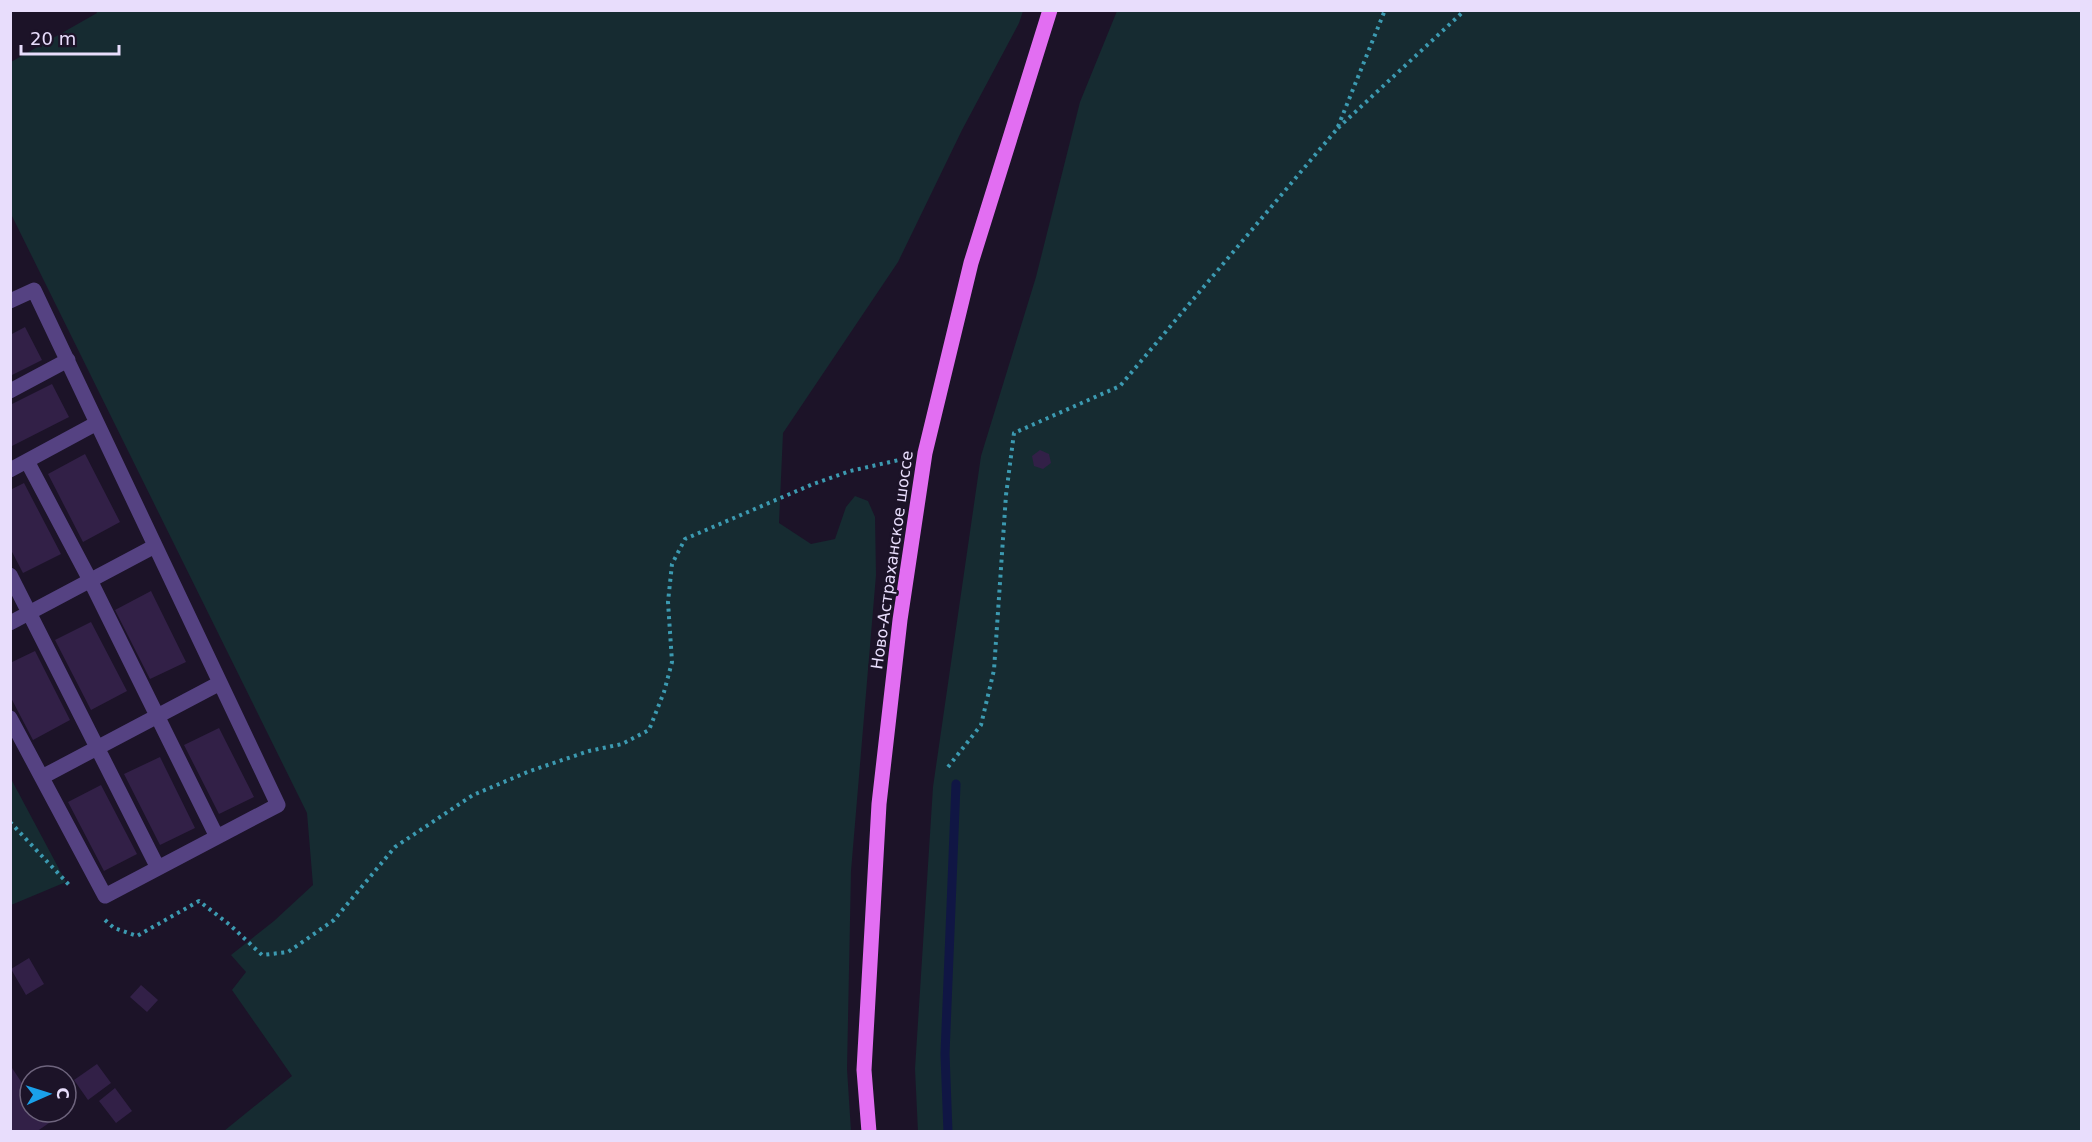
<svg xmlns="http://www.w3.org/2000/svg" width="2092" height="1142" font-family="'DejaVu Sans',sans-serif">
  <rect width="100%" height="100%" fill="#1c1328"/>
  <path fill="#162b31" d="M 96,11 L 1023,11 L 1019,23 L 962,130 L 898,262 L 783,433 L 779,523 L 811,544 L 835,539 L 846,507 L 855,496 L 868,501 L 875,517 L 876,575 L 851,871 L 847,1069 L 851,1131 L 224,1131 L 292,1076 L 232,990 L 246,972 L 231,955 L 274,921 L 313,885 L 307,813 L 11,214 L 11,62 L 97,13 Z
    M 1117,11 L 2081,11 L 2081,1131 L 918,1132 L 915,1069 L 933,787 L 981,456 L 1036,277 L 1080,102 Z
    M 10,777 L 66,882 L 11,905 L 10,905 Z"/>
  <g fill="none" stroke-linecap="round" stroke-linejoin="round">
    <path stroke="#101644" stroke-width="9" d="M 948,1132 L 945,1054 L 956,784"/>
  </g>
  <path fill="#322047" d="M 25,327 L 42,360 L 10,376 L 10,335 Z
    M 52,384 L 69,417 L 10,447 L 10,405 Z
    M 1040,450 L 1049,454 L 1051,463 L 1043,469 L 1034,466 L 1032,456 Z
    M 85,454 L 120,522 L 83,542 L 48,474 Z
    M 24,483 L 61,554 L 23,573 L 10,548 L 10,490 Z
    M 151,591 L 186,662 L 150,679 L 115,610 Z
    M 91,622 L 127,691 L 91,710 L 55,640 Z
    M 35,651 L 70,720 L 33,740 L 10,696 L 10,663 Z
    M 219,728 L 254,797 L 219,814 L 184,745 Z
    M 160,757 L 195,828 L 160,845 L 124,774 Z
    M 101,785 L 137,854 L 104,871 L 68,802 Z
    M 29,958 L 44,984 L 26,995 L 11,969 Z
    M 141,985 L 158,1000 L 147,1012 L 130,997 Z
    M 97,1064 L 111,1083 L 88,1100 L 74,1080 Z
    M 10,1065 L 30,1095 L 30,1112 L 42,1112 L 49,1123 L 36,1132 L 10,1132 Z
    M 115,1088 L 132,1111 L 116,1123 L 99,1101 Z"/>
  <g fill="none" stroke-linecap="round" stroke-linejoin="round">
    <path stroke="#3c9ab1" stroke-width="4" stroke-dasharray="3 4.5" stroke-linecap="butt" d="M 1338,128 L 1465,10
      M 948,767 L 981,725 L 994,670 L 1006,495 L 1014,433 L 1120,386 L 1337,129 L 1385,10
      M 10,822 L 71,887
      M 105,920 L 114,928 L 137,936 L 199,901 L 230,925 L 262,955 L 288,952 L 334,920 L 395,847 L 473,795 L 530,771 L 589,751 L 622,744 L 649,730 L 664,692 L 672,662 L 668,602 L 672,564 L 685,539 L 813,484 L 850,471 L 899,460"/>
    <path stroke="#554282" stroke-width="15" d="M 10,301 L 34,290 L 278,805 L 105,896 L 10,718
      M 10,391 L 68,360
      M 27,461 L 90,580 L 217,837
      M 10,470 L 97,423
      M 10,575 L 158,868
      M 10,623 L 155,546
      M 42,777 L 220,683"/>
    <path stroke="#e26ef2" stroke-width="15" d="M 869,1132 L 864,1070 L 879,804 L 900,620 L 925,453 L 971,263 L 1050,10"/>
  </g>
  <g text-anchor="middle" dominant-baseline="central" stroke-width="5" stroke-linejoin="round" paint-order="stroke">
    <g font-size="16" fill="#e8ddfc" stroke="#1c1328">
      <text transform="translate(892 560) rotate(-82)">Ново-Астраханское шоссе</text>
    </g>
  </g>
  <rect width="2092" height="1142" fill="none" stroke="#e8ddfc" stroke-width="24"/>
  <g transform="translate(48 1094) rotate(87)"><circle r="28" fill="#1c1328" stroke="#6e647d" stroke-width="1.5"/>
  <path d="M0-4.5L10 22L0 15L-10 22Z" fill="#1aa1ea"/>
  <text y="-9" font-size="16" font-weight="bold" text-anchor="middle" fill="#e8ddfc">С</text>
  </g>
  <path d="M21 45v9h98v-9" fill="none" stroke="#e8ddfc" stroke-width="3"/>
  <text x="30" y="45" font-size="18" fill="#e8ddfc" stroke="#1c1328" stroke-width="4.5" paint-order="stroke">20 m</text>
</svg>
